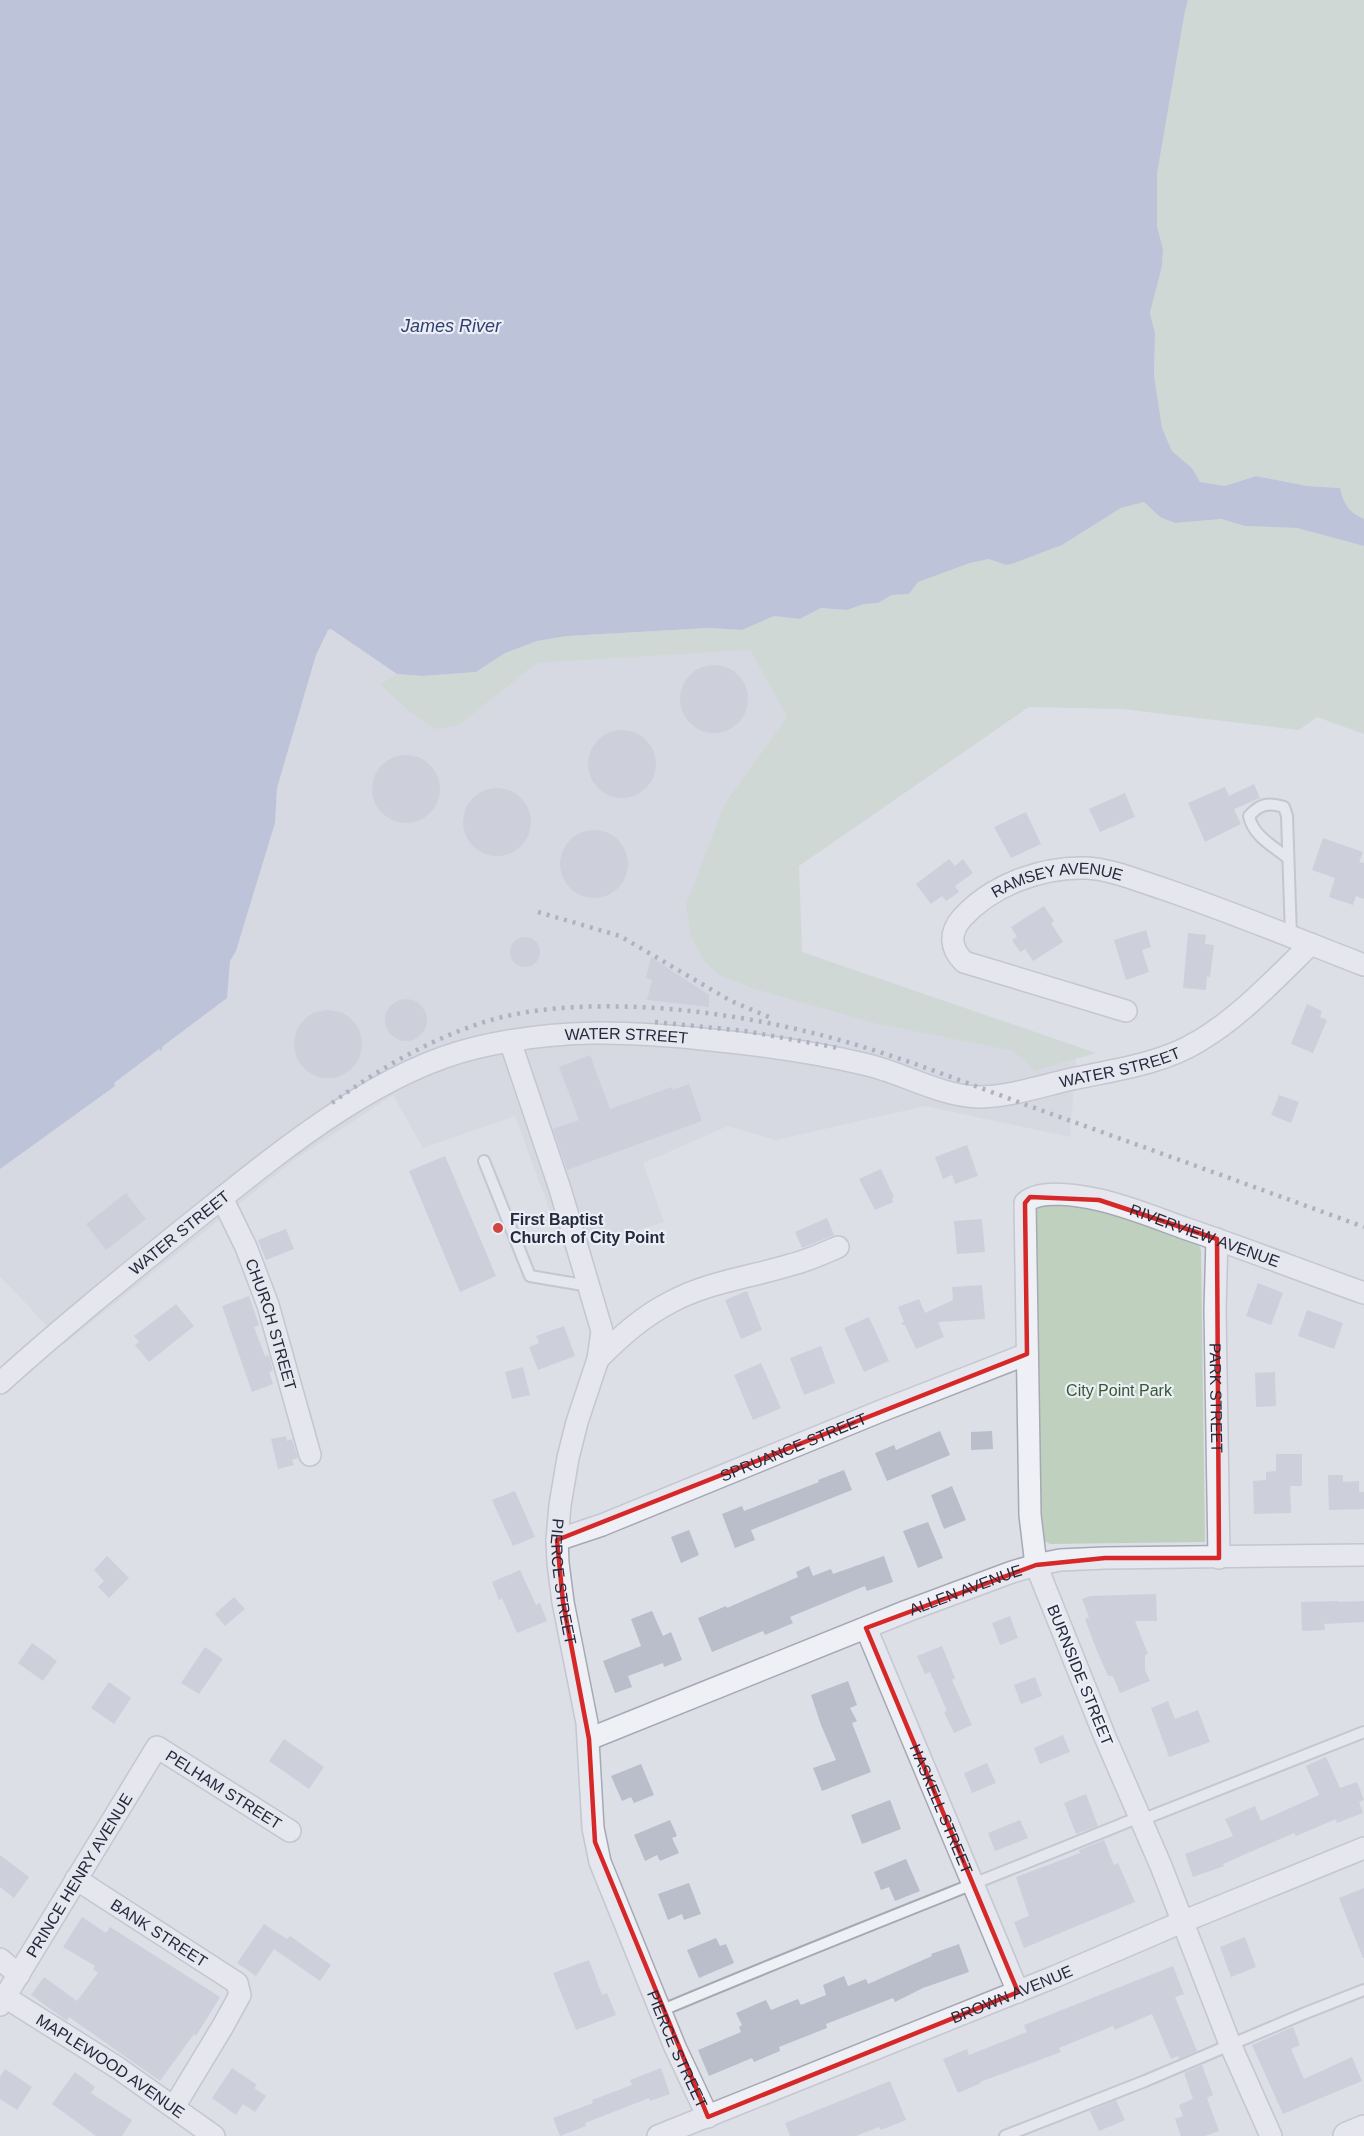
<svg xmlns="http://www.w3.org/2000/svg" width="1364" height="2136" font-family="Helvetica,sans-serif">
  <rect width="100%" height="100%" fill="#dddfe7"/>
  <path fill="#cfd1dc" d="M 331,629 L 397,674 L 381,683 L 459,725 L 537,663 L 750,650 L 787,717 L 725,803 L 720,976 L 751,988 L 877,1024 L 1013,1051 L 1035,1071 L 1076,1059 L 1070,1137 L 925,1106 L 776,1140 L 728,1126 L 643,1163 L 664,1222 L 565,1252 L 515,1116 L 423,1148 L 393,1095 L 294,1160 L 64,1344 L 0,1276 L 0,1169 L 227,997 L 230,961 L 236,951 L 275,823 L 277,788 L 316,655 L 328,630 Z"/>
  <path fill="#bfd1be" d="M 1188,0 L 1364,0 L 1364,519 C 1348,512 1344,504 1340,488 L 1307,486 L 1256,476 L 1225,486 L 1200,482 L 1192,468 L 1172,451 L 1162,428 L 1154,375 L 1155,333 L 1150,313 L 1162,266 L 1163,249 L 1157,226 L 1157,174 L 1185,11 Z
    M 1144,502 L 1160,517 L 1175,523 L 1221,519 L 1245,526 L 1297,528 L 1364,546 L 1364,734 L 1317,717 L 1299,730 L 1122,709 L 1029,707 L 799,866 L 802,952 L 1096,1053 L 1035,1071 L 1013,1051 L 877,1024 L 751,988 L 720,976 L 704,961 L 691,936 L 686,905 L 725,803 L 787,717 L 750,650 L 537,663 L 459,725 L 435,729 L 409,711 L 380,684 L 397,674 L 423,676 L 476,672 L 505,653 L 537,641 L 567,636 L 709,628 L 742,630 L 774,616 L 800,619 L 821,608 L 847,610 L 864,604 L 878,603 L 891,595 L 909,594 L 917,582 L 970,563 L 989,559 L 1006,565 L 1062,545 L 1121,508 Z
    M 1047,1200 L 1109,1212 L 1197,1240 L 1201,1250 L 1205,1542 L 1050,1544 L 1041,1539 L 1031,1216 L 1039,1206 Z"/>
  <path fill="#97a4c8" d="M 0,0 L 1188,0 L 1185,11 L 1157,174 L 1157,226 L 1163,249 L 1162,266 L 1150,313 L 1155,333 L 1154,375 L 1162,428 L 1172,451 L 1192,468 L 1200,482 L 1225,486 L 1256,476 L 1307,486 L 1340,488 C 1344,504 1348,512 1364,519 L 1364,546 L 1297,528 L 1245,526 L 1221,519 L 1175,523 L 1160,517 L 1144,502 L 1121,508 L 1062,545 L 1011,564 L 1006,565 L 989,559 L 970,563 L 918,582 L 909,594 L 892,595 L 878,603 L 864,604 L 847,610 L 821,608 L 800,619 L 774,616 L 742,630 L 709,628 L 567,636 L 537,641 L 505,653 L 476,672 L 423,676 L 397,674 L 331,629 L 328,630 L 316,655 L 277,788 L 275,823 L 236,951 L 230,961 L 227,998 L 163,1046 L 161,1051 L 159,1049 L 114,1083 L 115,1086 L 0,1169 Z"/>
  <path fill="#babdca" d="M680 699a34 34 0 1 1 68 0a34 34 0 1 1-68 0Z
    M588 764a34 34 0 1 1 68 0a34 34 0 1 1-68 0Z
    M372 789a34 34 0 1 1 68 0a34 34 0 1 1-68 0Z
    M 1254,784 L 1260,798 L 1234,809 L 1241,824 L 1205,842 L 1188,803 L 1225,787 L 1229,796 Z
    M463 822a34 34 0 1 1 68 0a34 34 0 1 1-68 0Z
    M 1125,793 L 1135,817 L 1100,832 L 1089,809 Z
    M 1026,812 L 1041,844 L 1011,858 L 994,827 Z
    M560 864a34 34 0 1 1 68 0a34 34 0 1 1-68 0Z
    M 1323,838 L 1363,852 L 1359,862 L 1364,863 L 1364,899 L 1356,896 L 1353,905 L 1329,897 L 1335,878 L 1312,870 Z
    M 949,859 L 955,866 L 963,859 L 973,873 L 955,886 L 959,892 L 946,901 L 942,896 L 931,904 L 916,884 Z
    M 1044,906 L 1054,921 L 1051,923 L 1063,942 L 1033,961 L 1025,949 L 1020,952 L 1012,940 L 1017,937 L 1011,927 Z
    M 1146,930 L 1151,947 L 1142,950 L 1149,972 L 1126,980 L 1114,940 Z
    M 1188,933 L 1206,935 L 1205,944 L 1214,945 L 1210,977 L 1207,976 L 1206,990 L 1183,988 Z
    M510 952a15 15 0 1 1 30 0a15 15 0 1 1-30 0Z
    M 651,957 L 709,995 L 709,1007 L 647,1000 L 652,980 L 646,978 Z
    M385 1020a21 21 0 1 1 42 0a21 21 0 1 1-42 0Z
    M 1307,1004 L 1322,1011 L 1320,1017 L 1327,1020 L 1313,1053 L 1291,1044 Z
    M294 1044a34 34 0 1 1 68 0a34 34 0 1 1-68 0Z
    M 590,1055 L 610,1109 L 672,1087 L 673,1090 L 689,1084 L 702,1121 L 567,1170 L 553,1129 L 579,1120 L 559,1067 Z
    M 1279,1095 L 1299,1102 L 1291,1123 L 1271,1115 Z
    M 967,1145 L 978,1176 L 955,1184 L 952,1175 L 943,1179 L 935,1157 Z
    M 445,1156 L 496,1276 L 460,1292 L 409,1171 Z
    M 881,1169 L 894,1197 L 892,1198 L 893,1202 L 875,1210 L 859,1179 Z
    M 126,1193 L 146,1219 L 106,1250 L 86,1224 Z
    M 827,1218 L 834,1235 L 802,1248 L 795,1232 Z
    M 982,1219 L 985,1252 L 957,1254 L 954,1221 Z
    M 286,1229 L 294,1249 L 266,1260 L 258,1240 Z
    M 1258,1283 L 1283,1293 L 1271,1325 L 1246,1316 Z
    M 982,1285 L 985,1319 L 938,1322 L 944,1337 L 916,1349 L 905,1325 L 902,1325 L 901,1323 L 904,1322 L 898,1307 L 919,1299 L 925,1313 L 953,1300 L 952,1287 Z
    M 747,1291 L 762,1330 L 741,1339 L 725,1300 Z
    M 249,1296 L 259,1325 L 254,1327 L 265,1356 L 269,1355 L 273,1371 L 269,1372 L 273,1384 L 252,1392 L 222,1306 Z
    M 176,1304 L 194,1326 L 149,1362 L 135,1345 L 139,1342 L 134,1336 Z
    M 1307,1310 L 1343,1323 L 1334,1349 L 1298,1336 Z
    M 869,1317 L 889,1361 L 864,1372 L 844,1328 Z
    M 564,1326 L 575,1356 L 538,1370 L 529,1347 L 539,1343 L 536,1336 Z
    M 821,1346 L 835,1383 L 804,1395 L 790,1358 Z
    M 761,1363 L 781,1408 L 753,1420 L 734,1375 Z
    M 523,1367 L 530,1395 L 512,1399 L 505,1372 Z
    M 1275,1372 L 1276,1406 L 1256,1407 L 1255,1373 Z
    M 940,1431 L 950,1455 L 887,1481 L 875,1453 L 894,1445 L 896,1450 Z
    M 992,1431 L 993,1449 L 971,1450 L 971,1432 Z
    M 286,1436 L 287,1441 L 292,1439 L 298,1458 L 292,1460 L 294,1465 L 278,1469 L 271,1439 Z
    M 1276,1454 L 1302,1454 L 1302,1486 L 1290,1486 L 1291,1513 L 1254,1514 L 1253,1481 L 1266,1480 L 1266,1472 L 1276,1471 Z
    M 844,1470 L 852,1490 L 751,1530 L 755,1540 L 735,1548 L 722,1514 L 742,1506 L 744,1511 L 819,1482 L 818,1480 Z
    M 1328,1475 L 1343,1475 L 1343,1482 L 1359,1481 L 1359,1492 L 1364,1492 L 1364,1509 L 1329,1510 Z
    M 952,1486 L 966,1520 L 944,1529 L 931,1495 Z
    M 515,1491 L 535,1537 L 513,1546 L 492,1500 Z
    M 928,1522 L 943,1558 L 918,1568 L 903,1531 Z
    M 689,1530 L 699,1555 L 681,1563 L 671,1537 Z
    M 107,1556 L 129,1578 L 109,1598 L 98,1587 L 104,1581 L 94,1570 Z
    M 884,1556 L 893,1582 L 867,1591 L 865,1586 L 790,1617 L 793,1623 L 765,1635 L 763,1631 L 712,1652 L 698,1618 L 726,1606 L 727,1608 L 798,1577 L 796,1572 L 809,1566 L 813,1576 L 831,1569 L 833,1574 Z
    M 520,1570 L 536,1605 L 540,1603 L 547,1621 L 517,1633 L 502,1598 L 499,1600 L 492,1582 Z
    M 1156,1594 L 1157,1621 L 1135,1621 L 1148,1654 L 1145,1655 L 1145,1670 L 1150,1681 L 1120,1693 L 1113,1676 L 1108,1676 L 1097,1651 L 1085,1619 L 1089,1617 L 1082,1599 L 1090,1596 Z
    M 234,1597 L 245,1609 L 225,1626 L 215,1614 Z
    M 1338,1601 L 1338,1602 L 1364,1601 L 1364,1622 L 1324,1624 L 1325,1630 L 1302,1631 L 1301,1602 Z
    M 652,1611 L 663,1636 L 671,1632 L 682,1660 L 664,1667 L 663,1663 L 628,1676 L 632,1687 L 615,1693 L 603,1661 L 641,1646 L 631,1619 Z
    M 1010,1616 L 1018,1638 L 1000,1645 L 992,1623 Z
    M 32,1643 L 57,1661 L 43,1681 L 18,1663 Z
    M 942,1646 L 955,1678 L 952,1680 L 972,1725 L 954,1733 L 944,1712 L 947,1711 L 930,1672 L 925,1674 L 917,1656 Z
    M 205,1647 L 223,1659 L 199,1694 L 181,1683 Z
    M 1035,1677 L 1042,1696 L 1021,1704 L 1014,1685 Z
    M 848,1681 L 857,1705 L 850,1708 L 857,1721 L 852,1723 L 871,1772 L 822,1791 L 813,1768 L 836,1760 L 821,1725 L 811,1695 Z
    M 109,1682 L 131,1698 L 114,1724 L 91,1708 Z
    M 1168,1701 L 1175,1719 L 1198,1710 L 1210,1742 L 1169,1757 L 1151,1708 Z
    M 1063,1735 L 1070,1752 L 1040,1764 L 1034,1748 Z
    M 284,1739 L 324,1767 L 309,1789 L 269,1761 Z
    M 1326,1757 L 1340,1788 L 1357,1782 L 1364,1800 L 1359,1802 L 1363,1813 L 1337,1823 L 1336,1819 L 1296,1836 L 1294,1833 L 1223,1864 L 1224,1866 L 1193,1877 L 1185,1854 L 1233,1836 L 1225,1819 L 1255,1806 L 1261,1821 L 1319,1795 L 1306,1766 Z
    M 987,1763 L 996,1783 L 972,1793 L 964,1773 Z
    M 641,1764 L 654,1795 L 634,1803 L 631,1797 L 622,1801 L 611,1776 Z
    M 1086,1794 L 1098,1826 L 1076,1834 L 1064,1803 Z
    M 890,1800 L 901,1829 L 862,1844 L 851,1815 Z
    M 670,1820 L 677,1836 L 672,1838 L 679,1853 L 660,1861 L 657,1855 L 645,1861 L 634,1835 Z
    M 1020,1820 L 1028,1838 L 995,1851 L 988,1833 Z
    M 1104,1840 L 1114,1865 L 1118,1863 L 1135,1902 L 1024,1948 L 1014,1922 L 1029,1916 L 1016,1877 L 1080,1853 L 1079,1850 Z
    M 0,1855 L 29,1877 L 14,1898 L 0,1887 Z
    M 906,1859 L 920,1891 L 895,1901 L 889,1887 L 881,1890 L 874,1872 Z
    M 689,1883 L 701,1914 L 684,1920 L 682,1914 L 668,1920 L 658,1894 Z
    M 1364,1888 L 1364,1958 L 1363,1958 L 1339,1898 Z
    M 82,1917 L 106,1933 L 110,1927 L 220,1997 L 196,2036 L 194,2034 L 160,2081 L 69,2017 L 67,2021 L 31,1995 L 44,1977 L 77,2001 L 98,1973 L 93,1969 L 95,1966 L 63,1947 Z
    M 264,1924 L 287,1939 L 290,1936 L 331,1965 L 320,1981 L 274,1949 L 256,1976 L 237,1963 Z
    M 1245,1937 L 1256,1967 L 1231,1977 L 1220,1947 Z
    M 716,1938 L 720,1946 L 726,1944 L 734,1963 L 699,1978 L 687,1950 Z
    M 959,1944 L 969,1972 L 923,1988 L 895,2002 L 893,1998 L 826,2024 L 827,2028 L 779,2047 L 780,2051 L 754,2062 L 752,2058 L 709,2076 L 698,2050 L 741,2032 L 739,2027 L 742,2025 L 736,2013 L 766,2000 L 771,2010 L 798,1999 L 801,2005 L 826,1995 L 823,1985 L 844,1976 L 848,1986 L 866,1979 L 868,1984 L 932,1956 L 931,1954 Z
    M 589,1960 L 602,1995 L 607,1993 L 616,2015 L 576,2030 L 553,1973 Z
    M 1173,1966 L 1184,1994 L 1175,1997 L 1197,2051 L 1179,2059 L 1178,2056 L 1171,2059 L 1152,2014 L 1115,2030 L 1113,2026 L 1059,2048 L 1061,2052 L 980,2082 L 981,2083 L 958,2093 L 943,2059 L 967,2049 L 969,2055 L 1027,2032 L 1024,2025 Z
    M 1293,2027 L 1300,2045 L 1291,2049 L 1304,2079 L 1352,2057 L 1362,2081 L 1283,2114 L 1252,2045 Z
    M 1202,2065 L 1213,2095 L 1207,2098 L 1219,2131 L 1205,2136 L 1181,2136 L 1175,2119 L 1183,2116 L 1179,2105 L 1193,2099 L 1184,2073 Z
    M 232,2068 L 257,2085 L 254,2088 L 266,2096 L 255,2112 L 243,2104 L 236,2115 L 212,2098 Z
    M 661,2068 L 670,2094 L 650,2101 L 649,2098 L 585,2123 L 586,2126 L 560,2136 L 553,2118 L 593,2103 L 592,2100 L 632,2085 L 630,2080 Z
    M 5,2069 L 32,2087 L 17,2110 L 0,2099 L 0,2077 Z
    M 75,2072 L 95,2087 L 91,2093 L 132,2120 L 122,2136 L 96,2136 L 52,2104 Z
    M 890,2081 L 906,2120 L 881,2130 L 879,2127 L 856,2136 L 790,2136 L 785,2123 Z
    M 1116,2100 L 1125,2120 L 1099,2131 L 1090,2111 Z"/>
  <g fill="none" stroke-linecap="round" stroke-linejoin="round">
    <g stroke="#a6a9b4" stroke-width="14">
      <path id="service" d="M 1288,858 C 1273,846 1253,836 1249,816 C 1260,804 1268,802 1284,807 L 1287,816 L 1291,936
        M 484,1161 L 530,1276 L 589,1286
        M 660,2011 C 817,1945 975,1884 1132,1820 L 1149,1817 L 1364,1732
        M 1005,2136 L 1145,2081 L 1303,2014 L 1364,1990"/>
    </g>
    <g stroke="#a6a9b4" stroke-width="24">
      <g id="minor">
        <path id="s1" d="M 1126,1011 L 964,962 C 950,948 949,933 962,918 C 992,885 1041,867 1085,868 C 1112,869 1138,881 1164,889 C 1231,912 1297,939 1364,965"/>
        <path id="s2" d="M 510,1041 L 560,1189 L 602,1331 L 598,1359 L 577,1422 L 568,1458 L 560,1505 L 557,1540 L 558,1563 L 563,1602 L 587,1723 L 593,1828 L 600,1862 L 675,2047 L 708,2117"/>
        <path id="s3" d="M 222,1198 L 246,1247 L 268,1305 L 310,1455"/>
        <path id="s4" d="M 1217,1239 L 1215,1310 L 1219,1558"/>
        <path d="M 598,1359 C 620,1337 643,1316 671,1302 C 708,1282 751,1277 790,1265 C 807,1261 822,1254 838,1247"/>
        <path id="s5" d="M 0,1383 C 61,1328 124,1277 187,1226 C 270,1160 371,1073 475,1048 C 557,1028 627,1031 711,1040 C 762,1045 814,1052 864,1064 C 901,1072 940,1096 978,1097 C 1009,1097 1041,1086 1072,1079 C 1114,1070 1162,1064 1199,1041 C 1240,1017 1277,977 1311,944"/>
        <path id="s6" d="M 557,1540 L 602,1525 L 881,1411 L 1027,1354"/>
        <path id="s7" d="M 866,1628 L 1018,1992"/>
        <path id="s8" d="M 589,1739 L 907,1611 L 1012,1572 L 1036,1565 L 1060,1560 L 1105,1558 L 1364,1555"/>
        <path id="s9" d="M 76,1879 L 237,1983 L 240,1995 L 223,2026 L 174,2107"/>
        <path d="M 0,1959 L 19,1975"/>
        <path id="s10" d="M 5,1997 L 118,2068 L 214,2136"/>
        <path id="s11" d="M 0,2005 L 157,1747 L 290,1831"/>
        <path id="s12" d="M 658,2136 L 1054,1977 L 1182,1922 L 1364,1848"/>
        <path id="s13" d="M 1271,2136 L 1230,2044 L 1161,1866 L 1105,1737 L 1036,1565 L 1030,1515 L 1025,1203 C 1039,1188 1082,1196 1100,1200 C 1130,1207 1159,1219 1187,1229 C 1246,1249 1305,1272 1364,1293"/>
      </g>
    </g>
    <g stroke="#a6a9b4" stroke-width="30">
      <path id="tertiary" d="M 1347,2136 L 1364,2129"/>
    </g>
    <use href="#service" stroke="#eff0f5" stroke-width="10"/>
    <use href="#minor" stroke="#eff0f5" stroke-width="21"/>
    <use href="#tertiary" stroke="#eff0f5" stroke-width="27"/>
    <path stroke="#767b91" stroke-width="4.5" stroke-dasharray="3 6" stroke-linecap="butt" d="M 538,912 L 620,936 L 731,1001 L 769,1017
      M 655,1022 L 745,1031 L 839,1048
      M 332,1103 C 377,1070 427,1041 481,1023 C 531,1007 586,1005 638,1007 C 704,1010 769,1021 832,1038 C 899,1056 964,1082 1029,1106 C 1141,1146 1252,1186 1364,1227"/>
  </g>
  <path d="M0 0H1364V2136H0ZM 1030,1197 L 1099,1200 L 1217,1239 L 1219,1558 L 1105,1558 L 1036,1565 L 866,1628 L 1018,1992 L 708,2117 L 595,1842 L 589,1739 L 563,1602 L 557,1540 L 1027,1354 L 1025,1203 Z" fill="#dddfe7" fill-opacity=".55" fill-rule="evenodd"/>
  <path fill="none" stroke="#d62828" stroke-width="4.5" stroke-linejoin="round" d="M 1030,1197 L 1099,1200 L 1217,1239 L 1219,1558 L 1105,1558 L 1036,1565 L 866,1628 L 1018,1992 L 708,2117 L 595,1842 L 589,1739 L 563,1602 L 557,1540 L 1027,1354 L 1025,1203 Z"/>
  <circle fill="#cf473f" stroke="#eceef5" stroke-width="2" cx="498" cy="1228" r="6"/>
  <g text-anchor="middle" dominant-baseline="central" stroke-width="4.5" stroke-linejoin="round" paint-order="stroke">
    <g font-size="16" fill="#262a3e" stroke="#eceef5">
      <text stroke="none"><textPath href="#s1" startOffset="326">RAMSEY AVENUE</textPath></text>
      <text stroke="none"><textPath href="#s5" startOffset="738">WATER STREET</textPath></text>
      <text stroke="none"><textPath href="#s5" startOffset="1242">WATER STREET</textPath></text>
      <text stroke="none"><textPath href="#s5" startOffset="234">WATER STREET</textPath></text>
      <text stroke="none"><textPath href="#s13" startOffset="1168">RIVERVIEW AVENUE</textPath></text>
      <text stroke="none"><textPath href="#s3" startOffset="136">CHURCH STREET</textPath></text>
      <text stroke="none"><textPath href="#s4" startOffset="159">PARK STREET</textPath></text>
      <text stroke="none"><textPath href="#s6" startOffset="254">SPRUANCE STREET</textPath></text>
      <text stroke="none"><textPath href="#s2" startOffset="561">PIERCE STREET</textPath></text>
      <text stroke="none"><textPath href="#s8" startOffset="405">ALLEN AVENUE</textPath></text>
      <text transform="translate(1080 1675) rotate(68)">BURNSIDE STREET</text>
      <text stroke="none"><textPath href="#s11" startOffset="381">PELHAM STREET</textPath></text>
      <text stroke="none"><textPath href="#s7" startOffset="196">HASKELL STREET</textPath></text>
      <text stroke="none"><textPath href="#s11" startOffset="152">PRINCE HENRY AVENUE</textPath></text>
      <text stroke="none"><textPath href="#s9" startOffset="99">BANK STREET</textPath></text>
      <text stroke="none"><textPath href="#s12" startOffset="381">BROWN AVENUE</textPath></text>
      <text stroke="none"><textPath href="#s2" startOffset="1047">PIERCE STREET</textPath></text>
      <text stroke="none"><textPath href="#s10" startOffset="126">MAPLEWOOD AVENUE</textPath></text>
    </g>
    <g font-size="16" font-weight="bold" fill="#262a3e" stroke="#eceef5" text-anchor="start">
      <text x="510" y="1219">First Baptist<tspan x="510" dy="18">Church of City Point</tspan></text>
    </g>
    <g font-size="16" fill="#335934" stroke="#eceef5">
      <text x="1119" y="1390">City Point Park</text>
    </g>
    <g font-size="18" font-style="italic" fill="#304072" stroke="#eceef5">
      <text x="451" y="326">James River</text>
    </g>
  </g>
</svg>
